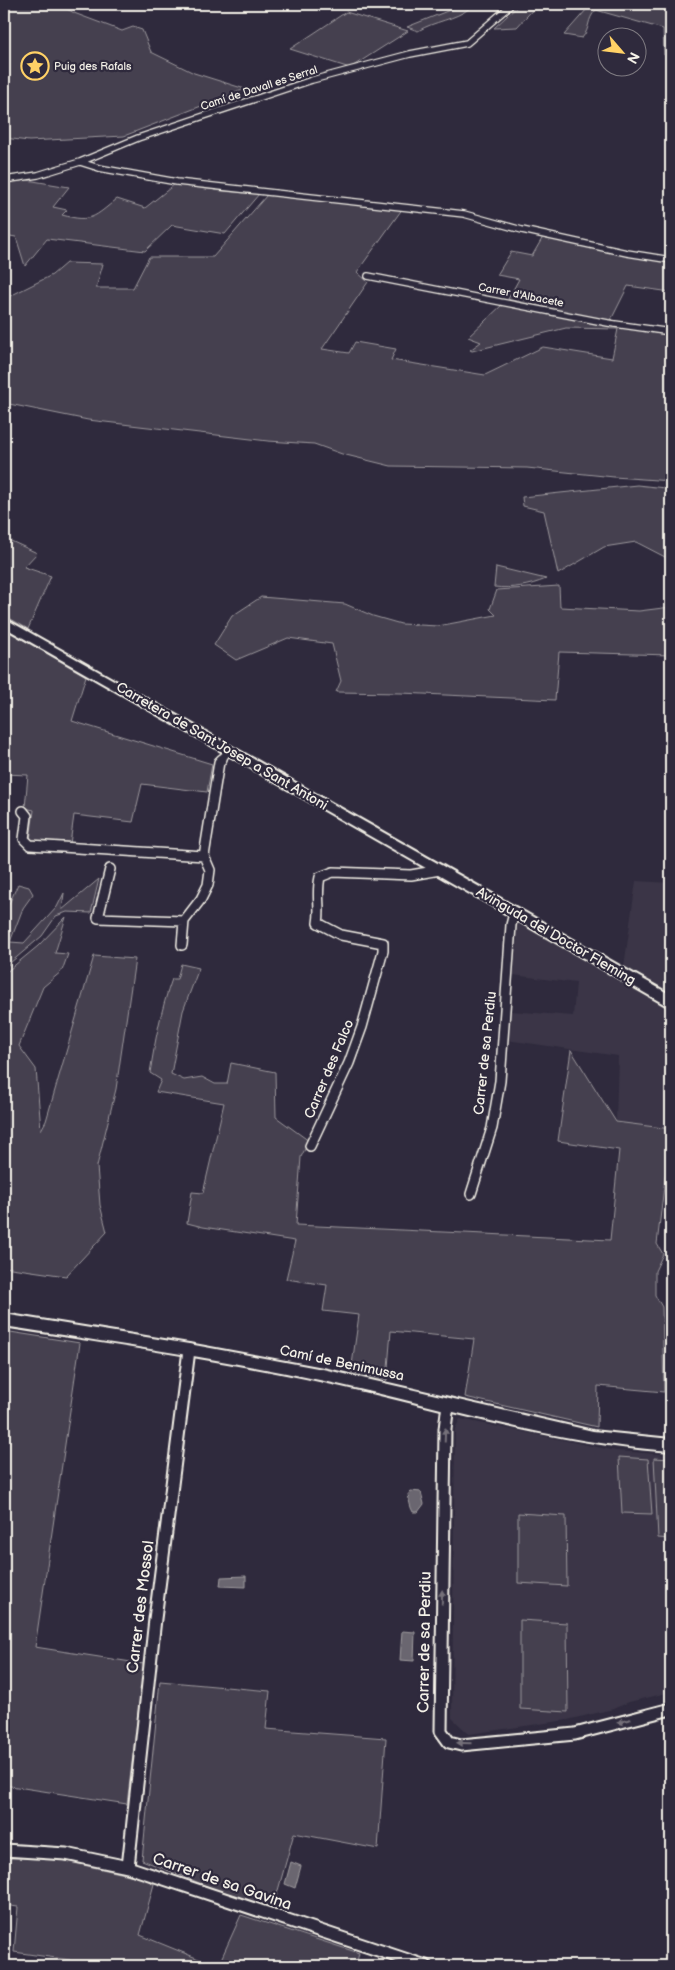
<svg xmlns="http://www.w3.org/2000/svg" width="675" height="1970" font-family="'Balsamiq Sans',sans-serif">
  <rect width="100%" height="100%" fill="#2f2a3d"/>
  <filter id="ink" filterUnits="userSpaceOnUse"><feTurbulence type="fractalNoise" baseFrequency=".02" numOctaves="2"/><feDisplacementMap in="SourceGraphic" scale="10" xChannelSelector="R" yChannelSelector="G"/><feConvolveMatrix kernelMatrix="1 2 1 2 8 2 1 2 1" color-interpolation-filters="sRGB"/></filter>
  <g filter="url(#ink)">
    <path fill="#3b3647" d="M 636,881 L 671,883 L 671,1129 L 616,1122 L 618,1056 L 507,1040 L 510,1011 L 573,1016 L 576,983 L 513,975 L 518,920 L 614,977 L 624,967 Z
      M 460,1419 L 616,1451 L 671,1455 L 671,1692 L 629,1702 L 613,1709 L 567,1720 L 469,1734 L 452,1718 L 455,1429 Z"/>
    <path fill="#454050" stroke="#9c989c" d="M 4,4 C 24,4 57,1 74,13 L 122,31 L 133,27 L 142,30 L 151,52 L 194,73 L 245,89 L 124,136 L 29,141 L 4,138 Z
      M 465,4 L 470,4 L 466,6 L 470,8 C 455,20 434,21 418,31 L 407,27 Z
      M 520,4 L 538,4 L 517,27 L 494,28 Z
      M 571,4 L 671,4 L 671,53 L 664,55 L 663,29 L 596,10 C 586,20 591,28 582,38 L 564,35 L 587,9 Z
      M 346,12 L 408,31 L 350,68 L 290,49 Z
      M 27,180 L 69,187 L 53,207 L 67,210 L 62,215 C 92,223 94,217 117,199 L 145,208 L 175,184 L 222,191 L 259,194 L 225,234 L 172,225 L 145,251 L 47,239 L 25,266 L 16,237 L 4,235 L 4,183 Z
      M 267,195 L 403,208 L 357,272 L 368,282 L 322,349 L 349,353 L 355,342 L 396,349 L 391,360 L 485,375 L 543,347 L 612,358 L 618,329 L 566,328 L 472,351 L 470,350 L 481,342 L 468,337 L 503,304 L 671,336 L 671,481 L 614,477 L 527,468 L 391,466 L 342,454 L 314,444 L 268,441 L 88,420 L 4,403 L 4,299 L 52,275 L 66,263 L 103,264 L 96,288 L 133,288 L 149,257 L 213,257 Z
      M 543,237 L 671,262 L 671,292 L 628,286 L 611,320 L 597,319 L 510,300 L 508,299 L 519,279 L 497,275 L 511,252 L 532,256 Z
      M 637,485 L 665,488 L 671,487 L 671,565 L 665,557 L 636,542 L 604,547 L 558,574 L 544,511 L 523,506 L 522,497 Z
      M 4,540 L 11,541 L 37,553 L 24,567 L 51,576 L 28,629 L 4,615 Z
      M 496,567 L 546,579 C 529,586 512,589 494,587 Z
      M 559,586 L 560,607 L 639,611 L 671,607 L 671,655 L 559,652 L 555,700 L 401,693 L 336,692 L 341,681 L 332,644 L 288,638 L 236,660 L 214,645 L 232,616 L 261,597 L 345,604 L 373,616 L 401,624 L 438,626 L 496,615 L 490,609 L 497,590 Z
      M 4,629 L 86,676 L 72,721 L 212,764 L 207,792 L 142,784 L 133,822 L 74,815 L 70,844 L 30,840 L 34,810 L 25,808 L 28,775 L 4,774 L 4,689 L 7,681 L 4,680 Z
      M 99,879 L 91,913 L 67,912 L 56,916 L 42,936 L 4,968 L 4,915 L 18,884 L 29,887 L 33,894 L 23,908 L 10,942 L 24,943 L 57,907 L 64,893 L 62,910 Z
      M 66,917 L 55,953 L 68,954 L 62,971 L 43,987 L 19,1046 L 36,1069 L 41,1130 L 46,1121 L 94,956 L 135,959 L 116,1089 L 97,1166 L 100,1205 L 107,1232 L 66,1276 L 4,1267 L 4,974 L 38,946 Z
      M 181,964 L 199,968 L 183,1011 L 171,1074 L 184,1080 L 202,1077 L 215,1084 L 227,1084 L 231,1063 L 275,1072 L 276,1117 L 309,1141 L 301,1157 L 296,1225 L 610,1240 L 619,1150 L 558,1141 L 571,1050 L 616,1122 L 671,1129 L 657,1244 L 663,1254 L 655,1271 L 655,1295 L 662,1307 L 664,1392 L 598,1386 L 597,1427 L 465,1397 L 474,1339 L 391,1331 L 387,1380 L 351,1372 L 359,1315 L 323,1311 L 327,1285 L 286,1279 L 295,1241 L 203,1227 L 187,1223 L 192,1192 L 203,1193 L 224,1103 L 156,1092 L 161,1080 L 150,1073 C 155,1041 161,1009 172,979 L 177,979 Z
      M 4,1331 L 80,1343 L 35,1647 L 144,1664 L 127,1804 L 4,1785 Z
      M 619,1457 L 648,1459 L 652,1514 L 622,1513 Z
      M 654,1458 L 671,1459 L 671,1539 L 658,1538 Z
      M 518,1513 L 566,1516 L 567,1586 L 518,1583 Z
      M 520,1620 L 567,1623 L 568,1712 L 520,1709 Z
      M 160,1681 L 270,1691 L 266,1729 L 386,1738 L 378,1849 L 294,1833 L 272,1912 L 142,1860 Z
      M 12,1858 L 51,1858 L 143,1878 L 154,1884 L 140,1935 L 216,1966 L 70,1966 L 70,1960 L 14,1952 L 18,1907 L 4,1905 L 4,1862 Z
      M 241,1915 L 359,1953 L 356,1966 L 218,1966 Z"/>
    <path fill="#6a6670" stroke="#a19ea0" d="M 411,1491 L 421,1492 L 424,1504 L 418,1512 L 413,1512 C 410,1507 409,1500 408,1494 Z
      M 246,1576 L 246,1587 L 220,1586 L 221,1577 Z
      M 402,1631 L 415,1632 L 414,1661 L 400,1660 Z
      M 291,1862 L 301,1866 L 295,1888 L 285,1884 Z"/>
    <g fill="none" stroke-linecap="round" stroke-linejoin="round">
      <g stroke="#f4f1e8" stroke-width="8">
        <path id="minor-far3" d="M 80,162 L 99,168 L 177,182 L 464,214 L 522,230 L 627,253 L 671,260
          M 4,180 L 38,175 L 80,162 L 138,138 L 312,80 L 410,54 L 467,43 L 512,4
          M 368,276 L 608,323 L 671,332"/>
      </g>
      <g stroke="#f4f1e8" stroke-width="10">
        <path id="minor-far2" d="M 221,760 L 229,750"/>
      </g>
      <g stroke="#f4f1e8" stroke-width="12">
        <path id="minor-far1" d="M 23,811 L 27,816 L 24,839 L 30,845 L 204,856 L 210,870 L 208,885 L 201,899 L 184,921 L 182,945
          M 204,856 L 219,762 L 222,759
          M 110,869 L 98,918 L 184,921
          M 310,1146 L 349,1063 L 362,1027 L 383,951 L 383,943 L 341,935 L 318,923 C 321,907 316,895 320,877 L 333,872 L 411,875 L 440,870
          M 471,1194 L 492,1128 L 500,1081 L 511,925 L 514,913"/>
      </g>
      <g stroke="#f4f1e8" stroke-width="15">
        <path id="minor" d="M 448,1404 L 445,1429 L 441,1731 L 449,1742 L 461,1745 L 575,1734 L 671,1709
          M 4,1850 L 66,1854 L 128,1867 L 426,1966
          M 128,1867 L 155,1619 L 189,1350"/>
      </g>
      <g stroke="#f4f1e8" stroke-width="4">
        <path id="tertiary" d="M 4,1314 L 189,1344 L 323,1369 L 593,1431 L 671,1439 L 671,1451 C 553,1443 439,1406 324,1381 C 218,1358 111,1343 4,1326 Z"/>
      </g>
      <g stroke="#f4f1e8" stroke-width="4">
        <path id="primary" d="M 4,618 L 671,995 L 671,1008 L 4,627 Z"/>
      </g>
      <use href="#minor-far3" stroke="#2f2a3d" stroke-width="5.5"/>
      <use href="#minor-far2" stroke="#2f2a3d" stroke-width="7"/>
      <use href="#minor-far1" stroke="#2f2a3d" stroke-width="9"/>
      <use href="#minor" stroke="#2f2a3d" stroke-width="11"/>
      <use href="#tertiary" fill="#2f2a3d" fill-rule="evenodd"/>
      <use href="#primary" fill="#2f2a3d" fill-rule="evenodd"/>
    </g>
    <defs><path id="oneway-solid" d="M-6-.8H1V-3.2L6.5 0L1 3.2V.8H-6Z" transform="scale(1.25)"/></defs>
    <g fill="#747079">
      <use href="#oneway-solid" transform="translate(445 1435) rotate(-88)"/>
      <use href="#oneway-solid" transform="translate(442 1597) rotate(-89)"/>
      <use href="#oneway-solid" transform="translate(624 1721) rotate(165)"/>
      <use href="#oneway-solid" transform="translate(464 1743) rotate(-179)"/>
    </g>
  </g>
  <defs>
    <g id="sight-ring" transform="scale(1.4375)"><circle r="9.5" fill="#2f2a3d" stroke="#ffd166" stroke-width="1.5"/><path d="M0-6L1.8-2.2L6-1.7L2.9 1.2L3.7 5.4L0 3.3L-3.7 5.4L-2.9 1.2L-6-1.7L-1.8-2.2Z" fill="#ffd166"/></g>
  </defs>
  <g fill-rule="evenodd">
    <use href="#sight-ring" x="35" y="66"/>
  </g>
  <g text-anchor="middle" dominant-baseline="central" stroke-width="4.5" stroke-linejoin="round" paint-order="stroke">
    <g font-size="11" fill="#f4f1e8" stroke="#2f2a3d" text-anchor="start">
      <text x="54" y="66">Puig des Rafals</text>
    </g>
    <g font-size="11" fill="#f4f1e8" stroke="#2f2a3d">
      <text transform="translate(259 88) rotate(-18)">Camí de Davall es Serral</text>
      <text transform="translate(521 295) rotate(11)">Carrer d'Albacete</text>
    </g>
    <g font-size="14" fill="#f4f1e8" stroke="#2f2a3d">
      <text transform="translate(222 746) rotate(30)">Carretera de Sant Josep a Sant Antoni</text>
      <text transform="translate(556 936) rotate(30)">Avinguda del Doctor Fleming</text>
      <text transform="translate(485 1053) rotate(-84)">Carrer de sa Perdiu</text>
      <text transform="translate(329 1069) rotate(-67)">Carrer des Falco</text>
      <text transform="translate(342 1363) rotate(12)">Camí de Benimussa</text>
    </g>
    <g font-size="16" fill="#f4f1e8" stroke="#2f2a3d">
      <text transform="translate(141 1607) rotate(-83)">Carrer des Mossol</text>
      <text transform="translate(425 1642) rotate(-89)">Carrer de sa Perdiu</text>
      <text transform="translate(222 1882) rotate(19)">Carrer de sa Gavina</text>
    </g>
  </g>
  <rect width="675" height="1970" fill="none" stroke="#2f2a3d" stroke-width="20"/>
  <rect x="10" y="10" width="655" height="1950" fill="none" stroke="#f4f1e8" stroke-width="2" filter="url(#ink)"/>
  <g transform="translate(622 52) rotate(118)"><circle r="24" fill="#2f2a3d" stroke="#7e7a81"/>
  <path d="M0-4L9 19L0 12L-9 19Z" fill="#ffd166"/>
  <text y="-8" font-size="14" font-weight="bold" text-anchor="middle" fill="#f4f1e8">N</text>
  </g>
</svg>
